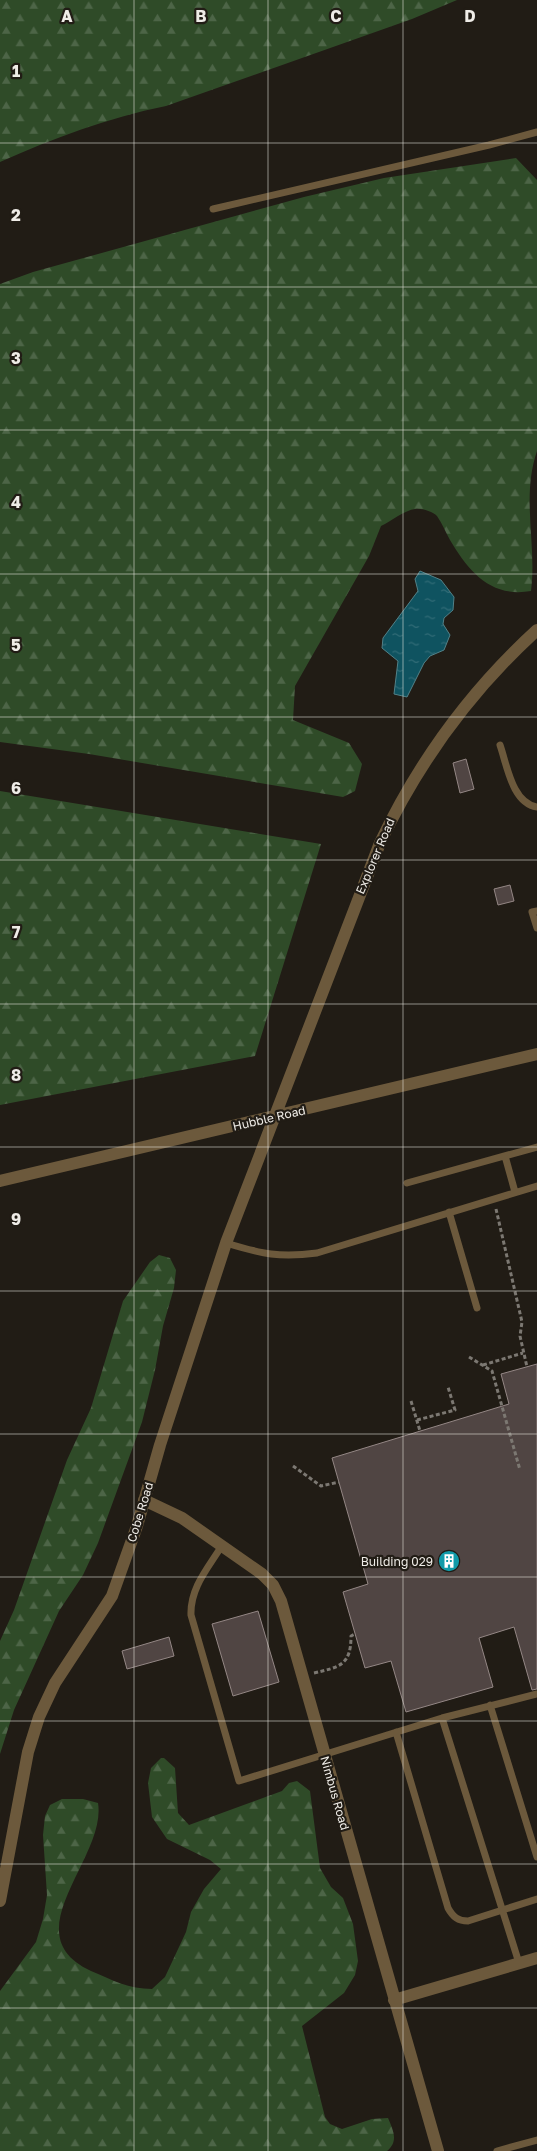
<svg xmlns="http://www.w3.org/2000/svg" width="537" height="2151" font-family="'Golos Text',sans-serif">
  <defs>
    <pattern id="forest-firs" width="22" height="20" patternUnits="userSpaceOnUse" patternTransform="scale(1.25)"><rect width="22" height="20" fill="#2f4b28"/><path d="M5 1l3.5 6h-7zM16 11l3.5 6h-7z" fill="#4d6547"/></pattern>
    <pattern id="water-ripples" width="26" height="14" patternUnits="userSpaceOnUse" patternTransform="scale(1.25)"><rect width="26" height="14" fill="#0f5360"/><path d="M2 4q2-2 4 0t4 0M15 11q2-2 4 0t4 0" fill="none" stroke="#326c77"/></pattern>
  </defs>
  <rect width="100%" height="100%" fill="#211c15"/>
  <path fill="url(#forest-firs)" d="M 0,0 L 457,0 L 412,19 L 166,106 C 107,118 54,138 0,162 Z
    M 516,158 L 537,180 L 537,451 C 521,497 537,545 531,591 C 491,598 469,572 450,540 C 446,533 442,523 437,516 C 433,512 422,508 415,509 C 405,510 391,521 381,526 L 369,556 L 295,686 L 293,720 L 349,743 L 362,764 L 355,791 L 343,797 L 89,754 L 0,742 L 0,284 L 33,272 L 304,197 L 384,178 Z
    M 0,791 L 321,844 L 255,1056 L 0,1105 Z
    M 159,1255 L 170,1258 L 176,1270 L 174,1288 L 163,1326 L 155,1370 L 142,1422 L 98,1543 L 83,1575 L 59,1611 L 14,1710 L 0,1754 L 0,1641 L 14,1610 L 67,1460 L 91,1408 L 123,1301 L 150,1262 Z
    M 161,1758 L 164,1758 L 175,1768 L 178,1813 L 189,1825 L 282,1791 L 289,1783 L 297,1781 L 310,1791 L 320,1868 L 331,1887 L 343,1898 L 353,1924 L 358,1961 L 355,1975 L 344,1993 L 302,2026 L 325,2117 L 330,2124 L 342,2129 L 372,2119 L 388,2118 C 393,2130 399,2141 387,2151 L 0,2151 L 0,1991 L 36,1942 L 43,1919 L 47,1895 L 43,1835 L 45,1816 L 50,1805 L 62,1799 L 83,1799 L 98,1803 C 107,1858 11,1934 91,1971 C 112,1980 129,1989 152,1989 L 165,1977 L 186,1932 L 191,1912 L 204,1889 L 221,1869 L 210,1860 L 167,1839 L 152,1817 L 148,1783 L 151,1768 Z"/>
  <path fill="url(#water-ripples)" stroke="#528188" d="M 420,571 L 441,580 L 454,597 L 453,610 L 444,618 L 443,624 L 450,635 L 444,650 L 430,656 L 424,663 L 407,697 L 394,694 L 398,661 L 382,648 L 383,638 L 418,591 L 415,579 Z"/>
  <path fill="#504543" stroke="#948785" d="M 466,759 L 474,789 L 460,793 L 453,763 Z
    M 510,885 L 514,901 L 498,905 L 494,889 Z
    M 537,1364 L 537,1689 L 532,1690 L 514,1627 L 479,1638 L 493,1687 L 406,1712 L 391,1661 L 365,1668 L 343,1592 L 368,1584 L 332,1458 L 509,1404 L 501,1374 Z
    M 258,1611 L 279,1682 L 233,1696 L 212,1624 Z
    M 169,1637 L 174,1656 L 127,1669 L 122,1651 Z"/>
  <g fill="none" stroke-linecap="round" stroke-linejoin="round">
    <path stroke="#7c7872" stroke-width="3" stroke-dasharray="4 2.5" stroke-linecap="butt" d="M 496,1209 L 522,1322 L 520,1336 L 527,1367
      M 469,1357 L 492,1371 L 520,1470
      M 483,1365 L 523,1353
      M 411,1401 L 420,1431
      M 417,1420 L 455,1410 L 448,1387
      M 293,1466 L 321,1486 L 339,1482
      M 314,1673 C 340,1667 351,1665 351,1636 L 355,1634"/>
    <path stroke="#6c593c" stroke-width="7" d="M 213,209 L 489,145 L 537,132
      M 500,745 C 507,765 512,803 537,807
      M 537,911 L 532,912 L 537,928
      M 505,1156 L 515,1192
      M 407,1183 L 537,1147
      M 449,1212 L 477,1308
      M 226,1243 C 262,1254 280,1258 317,1253 L 537,1186
      M 221,1547 C 208,1568 190,1588 191,1615 L 239,1781 L 442,1718 L 537,1694
      M 490,1705 L 537,1857
      M 442,1718 L 519,1963
      M 396,1732 L 448,1908 C 453,1917 458,1921 468,1921 L 537,1899
      M 497,2151 L 537,2140"/>
    <path stroke="#6c593c" stroke-width="12" d="M 0,1181 L 537,1054
      M 144,1500 L 182,1518 L 262,1574 L 273,1585 L 281,1601 L 438,2151
      M 0,1901 L 28,1752 L 39,1717 L 55,1683 L 112,1596 L 137,1526 L 160,1445 L 226,1243 L 380,843 C 419,761 469,692 537,630
      M 394,2000 L 537,1958"/>
  </g>
  <path fill="none" stroke="#efece7" stroke-width="1" stroke-opacity="0.55" d="M 134,0 L 134,2151M 268,0 L 268,2151M 403,0 L 403,2151M 0,143 L 537,143M 0,287 L 537,287M 0,430 L 537,430M 0,574 L 537,574M 0,717 L 537,717M 0,860 L 537,860M 0,1004 L 537,1004M 0,1147 L 537,1147M 0,1291 L 537,1291M 0,1434 L 537,1434M 0,1577 L 537,1577M 0,1721 L 537,1721M 0,1864 L 537,1864M 0,2008 L 537,2008"/>
  <defs>
    <g id="building-disc" transform="scale(1.125)"><circle r="9.5" fill="#0f9aa8" stroke="#211c15"/><path d="M-4-6H4V6H1V3H-1V6H-4ZM-2.5-4.3h1.7v1.8h-1.7ZM.8-4.3h1.7v1.8H.8ZM-2.5-1h1.7V.8h-1.7ZM.8-1h1.7V.8H.8Z" fill="#fff"/></g>
  </defs>
  <g fill-rule="evenodd">
    <use href="#building-disc" x="449" y="1561"/>
  </g>
  <g text-anchor="middle" dominant-baseline="central" stroke-width="4.5" stroke-linejoin="round" paint-order="stroke">
    <g font-size="12" fill="#efece7" stroke="#211c15">
      <text transform="translate(375 856) rotate(-67)">Explorer Road</text>
      <text transform="translate(269 1118) rotate(-13)">Hubble Road</text>
      <text transform="translate(140 1512) rotate(-73)">Cobe Road</text>
      <text transform="translate(335 1793) rotate(74)">Nimbus Road</text>
    </g>
    <g font-size="12" fill="#efece7" stroke="#211c15" text-anchor="end">
      <text x="433" y="1561">Building 029</text>
    </g>
  </g>
  <g font-size="16" text-anchor="middle" font-weight="bold" fill="#efece7" stroke="#211c15" stroke-width="4.5" stroke-linejoin="round" paint-order="stroke">
    <text x="67" y="22">A</text>
    <text x="201" y="22">B</text>
    <text x="336" y="22">C</text>
    <text x="470" y="22">D</text>
    <text x="16" y="77">1</text>
    <text x="16" y="221">2</text>
    <text x="16" y="364">3</text>
    <text x="16" y="508">4</text>
    <text x="16" y="651">5</text>
    <text x="16" y="794">6</text>
    <text x="16" y="938">7</text>
    <text x="16" y="1081">8</text>
    <text x="16" y="1225">9</text>
  </g>
</svg>
